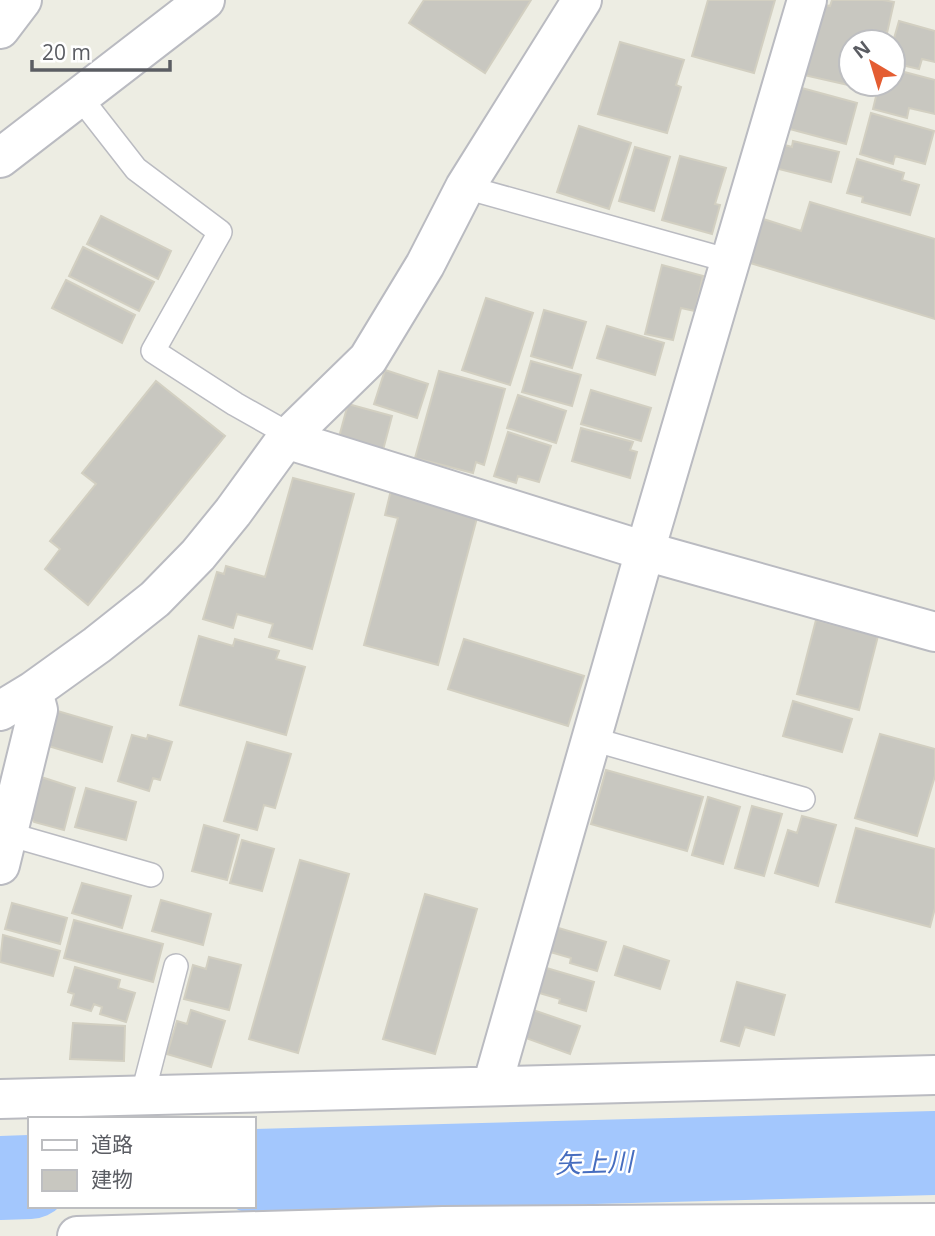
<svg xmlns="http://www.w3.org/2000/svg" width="935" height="1236" font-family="'Open Sans','Noto Sans JP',sans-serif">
  <rect width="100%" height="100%" fill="#edede3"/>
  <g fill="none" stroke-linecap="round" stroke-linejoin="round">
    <path stroke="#a3c7fd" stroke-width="84" d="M 254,1171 L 935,1153
      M 0,1178 L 30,1177"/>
  </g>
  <path fill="#c8c7c0" stroke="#d2cfc1" stroke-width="2" d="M 424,0 L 531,0 L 485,73 L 409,23 Z
    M 708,0 L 775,0 L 754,73 L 692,56 Z
    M 832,0 L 883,0 L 894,2 L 887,33 L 874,30 L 872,42 L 851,42 L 851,84 L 867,84 L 866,89 L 804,75 L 820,4 L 830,6 Z
    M 899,21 L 935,31 L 935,62 L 922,59 L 919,69 L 893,63 L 893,42 Z
    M 620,42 L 684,60 L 676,85 L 681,87 L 667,133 L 598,114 Z
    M 893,69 L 935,80 L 935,114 L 909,108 L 907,118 L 873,109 L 879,84 L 893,84 Z
    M 798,87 L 857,103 L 846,144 L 786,128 Z
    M 871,113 L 934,131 L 925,164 L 895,156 L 893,164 L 860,154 Z
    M 579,126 L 631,143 L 609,209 L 557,192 Z
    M 793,141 L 839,152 L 831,182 L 775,168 L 781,144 L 792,147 Z
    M 635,147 L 670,157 L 654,211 L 619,201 Z
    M 680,156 L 726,168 L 715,204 L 720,205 L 712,234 L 662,220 Z
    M 857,159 L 904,173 L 902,180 L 919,185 L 910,215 L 862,202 L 863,197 L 847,193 Z
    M 810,202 L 935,239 L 935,319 L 747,262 L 760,218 L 801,231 Z
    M 101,216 L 171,251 L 158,279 L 87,244 Z
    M 83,247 L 154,282 L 139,311 L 69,276 Z
    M 662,265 L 703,276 L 695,311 L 681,308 L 673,340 L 645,334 Z
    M 66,280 L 135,315 L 122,343 L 52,308 Z
    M 486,298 L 533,313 L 510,385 L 462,370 Z
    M 544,310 L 586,322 L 572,368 L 531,356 Z
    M 607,326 L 664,343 L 655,375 L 597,358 Z
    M 531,361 L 581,375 L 572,406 L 522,392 Z
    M 385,370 L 428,384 L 417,418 L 374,404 Z
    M 439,371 L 505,389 L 484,465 L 476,462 L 473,473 L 415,458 Z
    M 156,381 L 225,436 L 88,605 L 45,569 L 60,549 L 50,541 L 96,484 L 82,473 Z
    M 591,390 L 651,408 L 641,441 L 581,424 Z
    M 518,395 L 566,411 L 556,443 L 507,428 Z
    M 348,404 L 392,416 L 383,450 L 339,437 Z
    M 581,428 L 633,442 L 630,450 L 637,452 L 630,478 L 572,461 Z
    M 508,432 L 551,446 L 539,482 L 518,476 L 516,483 L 494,476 Z
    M 293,478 L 354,494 L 312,649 L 269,637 L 273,624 L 237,614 L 233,628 L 203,619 L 217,572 L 224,574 L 226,566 L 265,577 Z
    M 391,490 L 478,514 L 438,665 L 364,645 L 398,518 L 385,515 Z
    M 816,620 L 878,636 L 859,710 L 797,694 Z
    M 199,636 L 233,646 L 235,639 L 279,651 L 276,659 L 305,667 L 286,735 L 180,705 Z
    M 464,639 L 584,676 L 568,726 L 448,689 Z
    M 793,701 L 852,719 L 842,752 L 783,736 Z
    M 54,710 L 112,727 L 102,762 L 45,745 Z
    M 880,734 L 935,749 L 935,776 L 917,836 L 855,818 Z
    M 132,735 L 147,739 L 148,735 L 172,742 L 160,780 L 153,778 L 149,791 L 118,781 Z
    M 247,742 L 291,754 L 275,808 L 264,805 L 257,830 L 224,821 Z
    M 606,770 L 703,797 L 687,851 L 591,824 Z
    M 35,775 L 75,788 L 64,830 L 34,822 L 26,809 Z
    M 86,788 L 136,802 L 126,840 L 75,827 Z
    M 708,797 L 740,807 L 723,864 L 692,855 Z
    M 752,806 L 782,814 L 764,876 L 735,868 Z
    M 802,816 L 836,825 L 818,886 L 775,873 L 788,830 L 797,833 Z
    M 204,825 L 239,835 L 227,880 L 192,871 Z
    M 856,828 L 935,849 L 935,908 L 930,927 L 836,902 Z
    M 242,840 L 274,849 L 262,891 L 230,883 Z
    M 300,860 L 349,874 L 298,1053 L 249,1039 Z
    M 82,883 L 131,896 L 122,928 L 72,913 Z
    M 425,894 L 477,909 L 435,1054 L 383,1039 Z
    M 161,900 L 211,914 L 203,945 L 152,931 Z
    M 12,903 L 67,918 L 60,944 L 5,929 Z
    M 74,920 L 163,944 L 153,982 L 64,958 Z
    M 555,927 L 606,942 L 597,971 L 570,963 L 571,958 L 547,951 Z
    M 3,935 L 60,951 L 53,976 L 0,962 Z
    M 624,946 L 669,961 L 660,989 L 615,975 Z
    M 209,957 L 241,965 L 229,1010 L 184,999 L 193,965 L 206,969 Z
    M 75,967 L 120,980 L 118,988 L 135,993 L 126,1022 L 100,1014 L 102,1007 L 94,1004 L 91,1011 L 71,1005 L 74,994 L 68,992 Z
    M 543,967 L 594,982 L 586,1011 L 559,1003 L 560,999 L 536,992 Z
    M 737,982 L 785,995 L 774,1035 L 745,1027 L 739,1046 L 721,1041 Z
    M 191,1010 L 225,1021 L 211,1067 L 167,1054 L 177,1021 L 187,1024 Z
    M 533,1010 L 580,1026 L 570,1054 L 523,1037 Z
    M 73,1023 L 125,1026 L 124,1061 L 70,1059 Z"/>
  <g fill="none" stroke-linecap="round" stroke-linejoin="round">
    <g stroke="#babbc1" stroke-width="26">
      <path id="service" d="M 79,96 L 136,169 L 220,232 L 153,351 L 235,404 L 290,435
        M 465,187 L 730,261
        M 592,739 L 803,799
        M 8,834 L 151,875
        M 142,1097 L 176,966"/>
    </g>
    <g stroke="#babbc1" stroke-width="42">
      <path id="minor" d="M 0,29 L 22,0
        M 286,439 L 645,551 L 935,632
        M 0,711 L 33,691 L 97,645 L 155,599 L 198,555 L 233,512 L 286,439 L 368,359 L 425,265 L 465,187 L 582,0
        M 0,865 L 38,710 L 33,691
        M 492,1086 L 645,551 L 807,0
        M 0,1099 L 935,1075
        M 77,1236 L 443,1226 L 935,1223"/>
    </g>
    <g stroke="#babbc1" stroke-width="42">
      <path id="tertiary" d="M 0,158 L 205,0"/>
    </g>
    <use href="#service" stroke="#fff" stroke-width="23"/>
    <use href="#minor" stroke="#fff" stroke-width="38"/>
    <use href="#tertiary" stroke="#fff" stroke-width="38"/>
  </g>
  <g text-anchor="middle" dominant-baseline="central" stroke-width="5" stroke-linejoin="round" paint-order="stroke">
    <g font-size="26" font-style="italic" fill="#466dbf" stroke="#fff">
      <text transform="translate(594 1162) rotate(-2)">矢上川</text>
    </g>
  </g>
  <rect x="28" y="1117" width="228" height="91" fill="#ffffff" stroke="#bdbec1" stroke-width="2"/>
  <rect x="42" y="1140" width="35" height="10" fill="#ffffff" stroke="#bdbec1" stroke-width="2"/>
  <text x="91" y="1152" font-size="21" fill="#5b5d63">道路</text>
  <rect x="42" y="1170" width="35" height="21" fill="#c8c7c0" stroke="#bdbec1" stroke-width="2"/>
  <text x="91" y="1187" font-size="21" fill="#5b5d63">建物</text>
  <g transform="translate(872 63) rotate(322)"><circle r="33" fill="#ffffff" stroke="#bdbec1" stroke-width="2"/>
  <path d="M0-5L12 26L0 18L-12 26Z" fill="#e45d32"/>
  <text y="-10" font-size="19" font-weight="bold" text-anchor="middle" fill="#5b5d63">N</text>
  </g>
  <path d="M32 60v10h138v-10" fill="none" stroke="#5b5d63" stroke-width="3.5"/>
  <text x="42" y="60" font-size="21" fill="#5b5d63" stroke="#ffffff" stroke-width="5" paint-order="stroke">20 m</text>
</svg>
